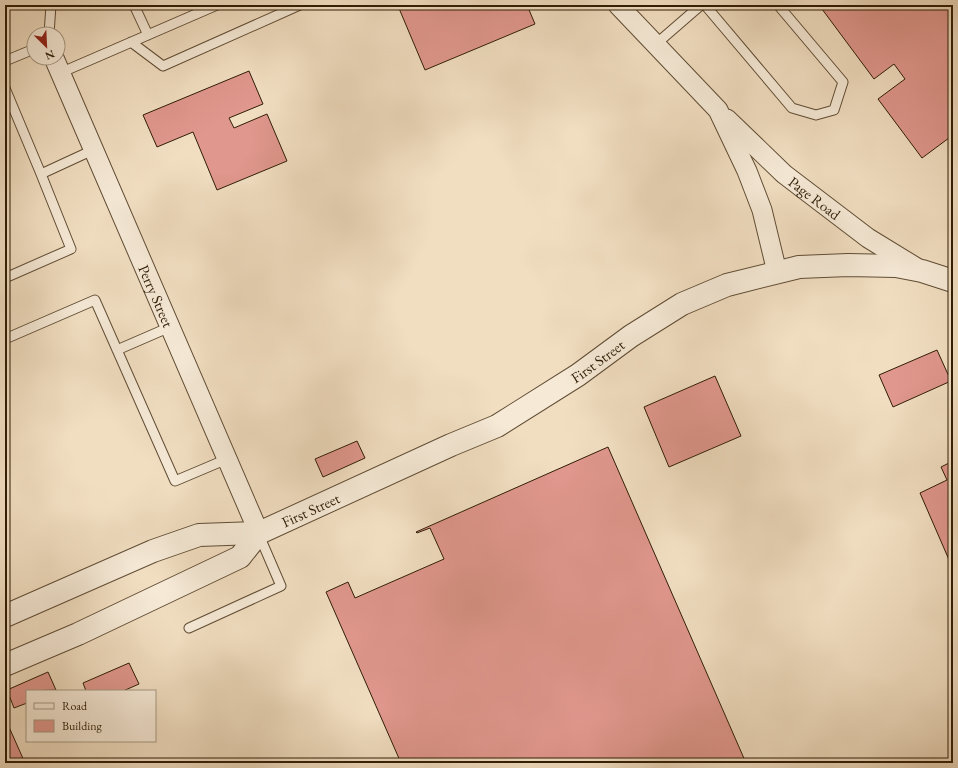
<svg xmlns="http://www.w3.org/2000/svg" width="958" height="768" font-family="'EB Garamond',serif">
  <rect width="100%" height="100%" fill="#f1dec1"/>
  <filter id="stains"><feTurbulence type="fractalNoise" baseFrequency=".005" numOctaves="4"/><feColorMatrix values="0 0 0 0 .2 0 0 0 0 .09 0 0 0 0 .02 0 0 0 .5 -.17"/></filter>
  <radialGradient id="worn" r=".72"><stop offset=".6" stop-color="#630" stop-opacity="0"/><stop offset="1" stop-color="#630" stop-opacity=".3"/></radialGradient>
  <path fill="#e0978d" stroke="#2f1d06" d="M 527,5 L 535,24 L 425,70 L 398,6 Z
    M 819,5 L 953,5 L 953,135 L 922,158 L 878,99 L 905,79 L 894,64 L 874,79 Z
    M 249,71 L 263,104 L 229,118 L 234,128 L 267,114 L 287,161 L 217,190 L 193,132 L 157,147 L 143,115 Z
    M 937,350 L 951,381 L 893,407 L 879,375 Z
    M 715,376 L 741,436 L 669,467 L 644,407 Z
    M 357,441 L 365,458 L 323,477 L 315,459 Z
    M 608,447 L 746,763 L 401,763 L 326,592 L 348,582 L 355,598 L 444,559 L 430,528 L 417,533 L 416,532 Z
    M 953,461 L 953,569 L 920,493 L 947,480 L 941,467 Z
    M 129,663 L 139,684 L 123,691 L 86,691 L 83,683 Z
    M 48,672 L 56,690 L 27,691 L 27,703 L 14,708 L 7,690 Z
    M 9,727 L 25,763 L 5,763 L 5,729 Z"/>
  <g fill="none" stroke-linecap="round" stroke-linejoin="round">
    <g stroke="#604d35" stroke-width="11">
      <path id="service" d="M 134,5 L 148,35
        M 705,5 L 792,108 L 816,115 L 834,110 L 843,82 L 778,5
        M 49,34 L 51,5
        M 131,42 L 163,66 L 300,5
        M 656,44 L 701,5
        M 5,61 L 34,49
        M 60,73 L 217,5
        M 5,88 L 41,174
        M 5,278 L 71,249 L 41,174 L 93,150
        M 5,339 L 95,300 L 175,481 L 227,459
        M 117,350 L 170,327
        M 189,628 L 281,586 L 259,535"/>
    </g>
    <g stroke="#604d35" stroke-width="21">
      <g id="minor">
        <path d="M 618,5 L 718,110 L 747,171 L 762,210 L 777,272"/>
        <path id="s1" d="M 54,58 L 259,533"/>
        <path id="s2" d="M 727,119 L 784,174 L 868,238 L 917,268"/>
      </g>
    </g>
    <g stroke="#604d35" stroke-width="24">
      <g id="tertiary">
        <path id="s3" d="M 5,616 L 153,551 L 199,535 L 259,533 L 451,445 L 497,426 L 578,375 L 631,336 L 682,304 L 727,285 L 799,267 L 848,265 L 896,266 L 922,271 L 953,281"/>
        <path d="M 5,665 L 78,634 L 240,557 L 259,533"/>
      </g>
    </g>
    <use href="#service" stroke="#f6ead7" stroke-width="9"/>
    <use href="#minor" stroke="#f6ead7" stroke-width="19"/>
    <use href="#tertiary" stroke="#f6ead7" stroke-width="22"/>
  </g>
  <g text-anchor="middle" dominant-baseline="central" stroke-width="3" stroke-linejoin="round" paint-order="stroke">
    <g font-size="15" fill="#2f1d06" stroke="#f6ead7">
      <text stroke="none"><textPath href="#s2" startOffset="118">Page Road</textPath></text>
      <text stroke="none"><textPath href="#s1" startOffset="259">Perry Street</textPath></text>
      <text stroke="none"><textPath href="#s3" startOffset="651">First Street</textPath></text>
      <text stroke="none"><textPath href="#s3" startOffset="327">First Street</textPath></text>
    </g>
  </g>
  <rect width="958" height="768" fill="none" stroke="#f1dec1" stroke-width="20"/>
  <rect x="6" y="6" width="946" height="756" fill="none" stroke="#2f1d06" stroke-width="2"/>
  <rect x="10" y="10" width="938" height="748" fill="none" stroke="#2f1d06"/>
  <rect x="26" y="690" width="130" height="52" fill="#f6ead7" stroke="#a69883"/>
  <rect x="34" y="703" width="20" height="6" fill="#f6ead7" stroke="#a69883"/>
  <text x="62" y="710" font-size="12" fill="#2f1d06">Road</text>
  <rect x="34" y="720" width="20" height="12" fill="#e0978d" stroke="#a69883"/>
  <text x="62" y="730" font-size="12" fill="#2f1d06">Building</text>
  <g transform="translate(46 46) rotate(156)"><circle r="19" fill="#f6ead7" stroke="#a69883"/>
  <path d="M0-3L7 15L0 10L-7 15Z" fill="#8f2418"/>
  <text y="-6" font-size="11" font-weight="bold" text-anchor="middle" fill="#2f1d06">N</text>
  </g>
  <rect width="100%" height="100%" filter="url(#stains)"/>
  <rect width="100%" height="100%" fill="url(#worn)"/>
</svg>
